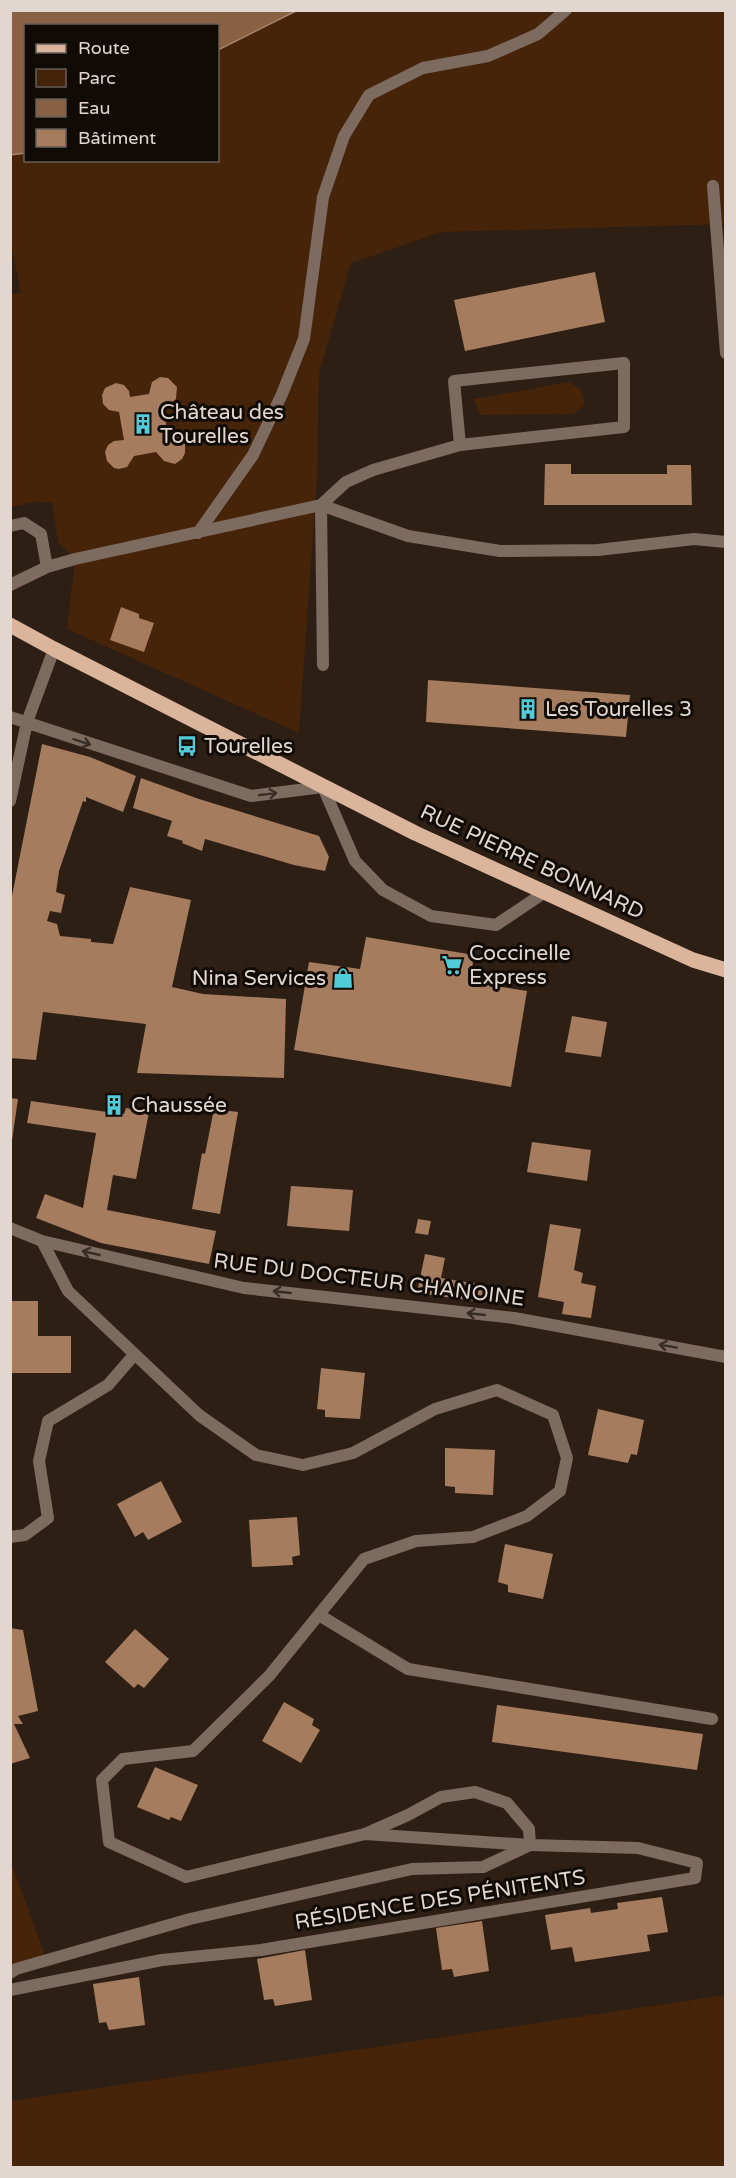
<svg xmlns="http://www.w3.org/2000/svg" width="736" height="2178" font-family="'Varela Round',sans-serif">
  <rect width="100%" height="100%" fill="#2e1f15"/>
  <path fill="#45240a" d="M 296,11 L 725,11 L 725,224 L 442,232 L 351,263 L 319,373 L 317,478 L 299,733 L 67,629 L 75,559 L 58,542 L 52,503 L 34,502 L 11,507 L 10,295 L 21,292 L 11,245 L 11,155 L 25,153 L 26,160 L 218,160 L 218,50 Z
    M 569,382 L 581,390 L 585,404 L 573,414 L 480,415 L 474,399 Z
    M 10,1860 L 45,1955 L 10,1971 Z
    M 725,1995 L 725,2167 L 11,2167 L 11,2101 Z"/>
  <path fill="#896144" stroke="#a4846e" stroke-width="1.5" d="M 11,10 L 296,10 L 296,11 L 218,50 L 218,26 L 26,26 L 25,153 L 11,155 Z"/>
  <path fill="#a67c5e" d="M 595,272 L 605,322 L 465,351 L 454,300 Z
    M 160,377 L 168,378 L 177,387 L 176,399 L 170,404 L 163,406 L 168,435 L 179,437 L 185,444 L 185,453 L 182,459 L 175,464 L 164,461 L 156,452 L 134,456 L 127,467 L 119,469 L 114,468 L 107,461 L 105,452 L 108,445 L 114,441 L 124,440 L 119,412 L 109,410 L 103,404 L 102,395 L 105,388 L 116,383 L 124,385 L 129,391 L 130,397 L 149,394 L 152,382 Z
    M 545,464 L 571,464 L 571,474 L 667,474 L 667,465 L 691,465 L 692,505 L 544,505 Z
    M 121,607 L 139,614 L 139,618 L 154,623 L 144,652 L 110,640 Z
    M 428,680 L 630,695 L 626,737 L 426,722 Z
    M 42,744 L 90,757 L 136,776 L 123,812 L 86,797 L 86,802 L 83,801 L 59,871 L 56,892 L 65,895 L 61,913 L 50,911 L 47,921 L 57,924 L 60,936 L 91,939 L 91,942 L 113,944 L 130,887 L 191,900 L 172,987 L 203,994 L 286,999 L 284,1078 L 137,1073 L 146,1024 L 43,1012 L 36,1060 L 10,1058 L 10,906 Z
    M 141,778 L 199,799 L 319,836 L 329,857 L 325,871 L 294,865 L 205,839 L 202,851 L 182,843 L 183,841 L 167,836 L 172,821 L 133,808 Z
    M 366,937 L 474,955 L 470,982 L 527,991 L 511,1087 L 294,1050 L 309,962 L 360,969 Z
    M 572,1016 L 607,1022 L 601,1057 L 565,1052 Z
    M 109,1096 L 121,1098 L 119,1114 L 124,1114 L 126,1108 L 149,1112 L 136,1179 L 113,1175 L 107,1210 L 216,1231 L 209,1264 L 101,1243 L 36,1218 L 45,1194 L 83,1208 L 96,1133 L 27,1123 L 31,1101 L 107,1112 Z
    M 10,1098 L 18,1099 L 12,1140 L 10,1140 Z
    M 214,1109 L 238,1112 L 220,1214 L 192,1209 L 202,1153 L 205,1154 Z
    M 532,1142 L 591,1150 L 587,1181 L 527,1172 Z
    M 291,1186 L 353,1190 L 349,1231 L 287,1226 Z
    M 418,1219 L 431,1221 L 428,1235 L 415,1233 Z
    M 550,1224 L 581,1229 L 574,1270 L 583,1273 L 581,1283 L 596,1286 L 591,1318 L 562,1314 L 564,1302 L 538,1297 Z
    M 425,1254 L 445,1258 L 441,1278 L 484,1285 L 482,1302 L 417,1293 Z
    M 10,1301 L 38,1301 L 38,1336 L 71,1336 L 71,1373 L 10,1373 Z
    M 321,1368 L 365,1373 L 360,1419 L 325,1417 L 325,1410 L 317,1409 Z
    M 598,1409 L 644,1420 L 637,1455 L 631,1454 L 628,1463 L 588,1455 Z
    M 445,1448 L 495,1450 L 493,1495 L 455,1493 L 455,1487 L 445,1486 Z
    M 161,1481 L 182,1522 L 148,1540 L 143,1532 L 135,1537 L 117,1504 Z
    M 297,1517 L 300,1555 L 292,1557 L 293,1565 L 252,1567 L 249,1520 Z
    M 505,1544 L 553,1554 L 543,1599 L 508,1592 L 508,1585 L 498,1582 Z
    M 10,1628 L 23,1630 L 38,1711 L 18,1716 L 23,1724 L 14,1724 L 30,1758 L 10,1764 Z
    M 135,1629 L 169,1659 L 144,1688 L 138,1684 L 134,1688 L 105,1662 Z
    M 284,1702 L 314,1719 L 312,1725 L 320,1730 L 301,1763 L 262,1741 Z
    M 497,1705 L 703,1734 L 697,1770 L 492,1742 Z
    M 155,1767 L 198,1785 L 181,1821 L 171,1817 L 169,1820 L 137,1807 Z
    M 662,1897 L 668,1932 L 647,1935 L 650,1951 L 575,1962 L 572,1947 L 551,1950 L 545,1915 L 590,1908 L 591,1913 L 618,1909 L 617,1903 Z
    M 482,1921 L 489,1971 L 454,1977 L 452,1969 L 442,1970 L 436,1928 Z
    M 305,1950 L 312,2000 L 275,2006 L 273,1999 L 264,2000 L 257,1959 Z
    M 139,1977 L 145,2025 L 109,2030 L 106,2022 L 99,2023 L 93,1984 Z"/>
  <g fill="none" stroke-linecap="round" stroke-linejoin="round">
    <path stroke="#7e6b5f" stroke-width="12" d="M 713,186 L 726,353
      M 10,526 L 24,523 L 41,534 L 47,567
      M 198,533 L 253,455 L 282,394 L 304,339 L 323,197 L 344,136 L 369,95 L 423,68 L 488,56 L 538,34 L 566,10
      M 10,585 L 47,567 L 75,559 L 321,505 L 408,536 L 500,551 L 598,550 L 694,539 L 726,542
      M 323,665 L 321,505 L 346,482 L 373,470 L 460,445 L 624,427 L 624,363 L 454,381 L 460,445
      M 323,787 L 355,861 L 383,890 L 431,916 L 496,925 L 545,892
      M 10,1973 L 16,1969 L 190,1919 L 412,1869 L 483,1867 L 530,1845 L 529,1829 L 507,1803 L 475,1792 L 441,1797 L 408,1815 L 365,1834
      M 10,1990 L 162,1960 L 261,1950 L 695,1878"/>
    <path stroke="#7e6b5f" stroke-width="12" d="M 10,717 L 251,796 L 323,787
      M 10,801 L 27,722 L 54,649
      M 10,1228 L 42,1241 L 244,1288 L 514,1318 L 726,1357
      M 42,1241 L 68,1291 L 199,1415 L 256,1455 L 303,1465 L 353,1453 L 435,1409 L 497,1390 L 553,1415 L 567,1458 L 560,1491 L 527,1516 L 473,1537 L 416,1541 L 364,1559 L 269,1676 L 193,1751 L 123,1759 L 102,1780 L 109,1842 L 186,1877 L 365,1834 L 530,1845 L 638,1848 L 697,1863 L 695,1878
      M 10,1537 L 25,1535 L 48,1518 L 39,1461 L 48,1421 L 108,1385 L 134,1355
      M 319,1615 L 408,1669 L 712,1719"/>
    <path stroke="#dbb59b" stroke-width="15" d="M 10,625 L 54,649 L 415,833 L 693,960 L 726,970"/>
  </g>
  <defs><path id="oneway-shaft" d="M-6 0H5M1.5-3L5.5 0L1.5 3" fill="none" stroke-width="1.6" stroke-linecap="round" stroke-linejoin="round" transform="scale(1.5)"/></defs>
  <g stroke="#372d25">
    <use href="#oneway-shaft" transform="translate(82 742) rotate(18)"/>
    <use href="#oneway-shaft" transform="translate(268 794) rotate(-7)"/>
    <use href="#oneway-shaft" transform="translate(91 1253) rotate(-167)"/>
    <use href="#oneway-shaft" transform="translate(282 1292) rotate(-174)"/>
    <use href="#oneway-shaft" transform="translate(476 1314) rotate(-174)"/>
    <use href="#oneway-shaft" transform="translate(668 1346) rotate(-170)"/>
  </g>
  <defs>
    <g id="building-bare" transform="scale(1.62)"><path d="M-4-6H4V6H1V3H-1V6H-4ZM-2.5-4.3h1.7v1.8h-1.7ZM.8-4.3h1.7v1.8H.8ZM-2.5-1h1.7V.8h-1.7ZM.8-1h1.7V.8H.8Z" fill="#52cbd9" stroke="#110b06" stroke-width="2.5" paint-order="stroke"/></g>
    <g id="bus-bare" transform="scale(1.62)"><path d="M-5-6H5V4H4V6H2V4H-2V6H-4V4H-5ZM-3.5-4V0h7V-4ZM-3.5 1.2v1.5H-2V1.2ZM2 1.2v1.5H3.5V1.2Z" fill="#52cbd9" stroke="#110b06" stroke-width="2.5" paint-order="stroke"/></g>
    <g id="supermarket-bare" transform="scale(1.62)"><path d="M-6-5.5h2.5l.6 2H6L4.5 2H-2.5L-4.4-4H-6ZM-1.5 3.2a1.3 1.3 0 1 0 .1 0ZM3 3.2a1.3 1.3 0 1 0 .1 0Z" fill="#52cbd9" stroke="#110b06" stroke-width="2.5" paint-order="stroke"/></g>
    <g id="shop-bare" transform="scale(1.62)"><path d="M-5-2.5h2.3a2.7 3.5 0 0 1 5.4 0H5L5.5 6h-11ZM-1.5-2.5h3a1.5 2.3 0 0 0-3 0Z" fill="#52cbd9" stroke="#110b06" stroke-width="2.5" paint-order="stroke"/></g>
  </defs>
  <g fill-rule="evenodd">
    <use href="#building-bare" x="143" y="424"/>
    <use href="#building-bare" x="528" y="709"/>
    <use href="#bus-bare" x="187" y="746"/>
    <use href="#supermarket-bare" x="452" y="965"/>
    <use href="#shop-bare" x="343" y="978"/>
    <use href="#building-bare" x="114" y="1105"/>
  </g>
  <g text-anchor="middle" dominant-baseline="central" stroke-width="6" stroke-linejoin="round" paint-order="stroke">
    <g font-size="21" fill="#e2d7d0" stroke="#110b06" text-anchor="start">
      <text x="160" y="412">Château des<tspan x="160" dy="24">Tourelles</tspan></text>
      <text x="545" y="709">Les Tourelles 3</text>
      <text x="204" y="746">Tourelles</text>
      <text x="469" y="953">Coccinelle<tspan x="469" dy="24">Express</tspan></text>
      <text x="326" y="978" text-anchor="end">Nina Services</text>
      <text x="131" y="1105">Chaussée</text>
    </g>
    <g font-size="21" fill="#e2d7d0" stroke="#110b06">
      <text transform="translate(532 862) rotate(25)">RUE PIERRE BONNARD</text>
      <text transform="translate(369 1280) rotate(7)">RUE DU DOCTEUR CHANOINE</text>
      <text transform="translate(440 1900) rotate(-9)">RÉSIDENCE DES PÉNITENTS</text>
    </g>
  </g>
  <rect width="736" height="2178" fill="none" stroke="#e2d7d0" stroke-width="24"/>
  <rect x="24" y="24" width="195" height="138" fill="#110b06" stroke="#655d57" stroke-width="1.5"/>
  <rect x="36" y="44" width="30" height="9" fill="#dbb59b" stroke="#655d57" stroke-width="1.5"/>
  <text x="78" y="54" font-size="18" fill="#e2d7d0">Route</text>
  <rect x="36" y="69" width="30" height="18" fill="#45240a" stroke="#655d57" stroke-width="1.5"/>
  <text x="78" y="84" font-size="18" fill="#e2d7d0">Parc</text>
  <rect x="36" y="99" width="30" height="18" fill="#896144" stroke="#655d57" stroke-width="1.5"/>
  <text x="78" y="114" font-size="18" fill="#e2d7d0">Eau</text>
  <rect x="36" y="129" width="30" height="18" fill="#a67c5e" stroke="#655d57" stroke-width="1.5"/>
  <text x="78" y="144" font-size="18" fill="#e2d7d0">Bâtiment</text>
</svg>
